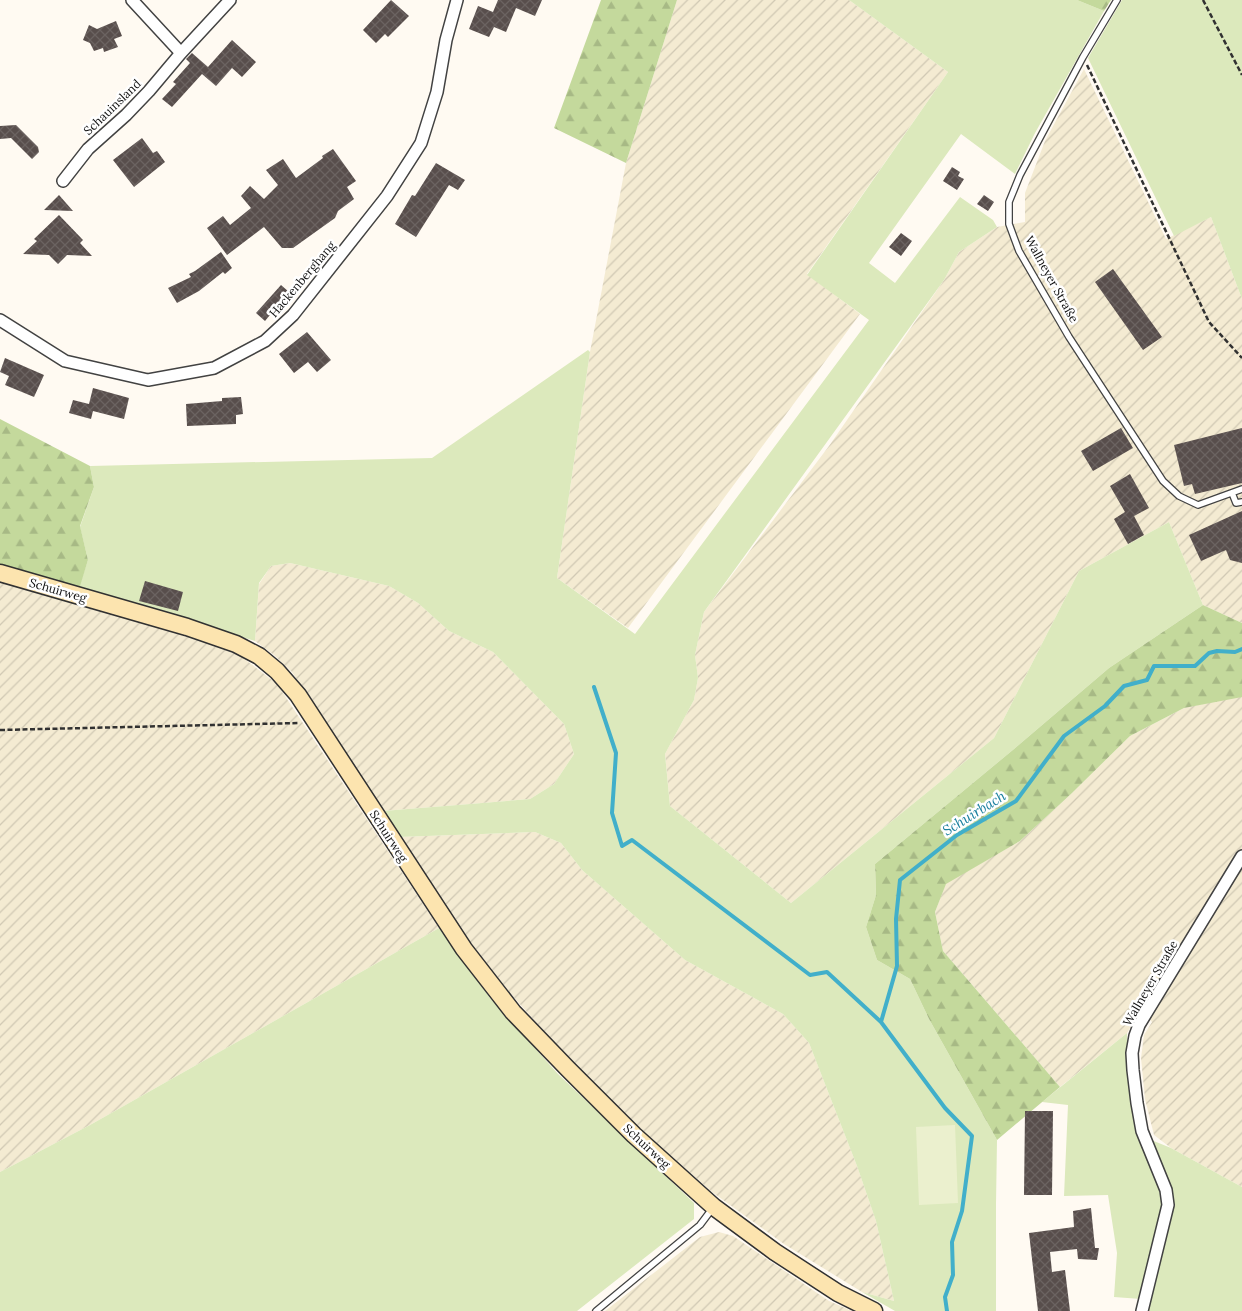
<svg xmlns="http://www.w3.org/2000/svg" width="1242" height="1311" font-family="Lora,serif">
  <defs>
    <pattern id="farmland-furrows" width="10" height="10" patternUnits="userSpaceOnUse" patternTransform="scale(1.25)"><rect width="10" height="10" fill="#f4ebd2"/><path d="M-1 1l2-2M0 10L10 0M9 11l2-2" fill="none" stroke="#d0c8b3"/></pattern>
    <pattern id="forest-firs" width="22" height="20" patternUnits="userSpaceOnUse" patternTransform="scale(1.25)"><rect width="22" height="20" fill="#c4d99c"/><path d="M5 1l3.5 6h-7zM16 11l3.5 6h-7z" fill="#a7b985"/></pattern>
    <pattern id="building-cross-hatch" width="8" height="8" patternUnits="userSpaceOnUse" patternTransform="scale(1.25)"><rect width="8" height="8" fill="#584e4c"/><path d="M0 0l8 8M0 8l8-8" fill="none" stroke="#6b6361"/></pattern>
  </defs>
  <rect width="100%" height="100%" fill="#fffaf2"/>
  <path fill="url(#farmland-furrows)" d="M 677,0 L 849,0 L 948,72 L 807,274 L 860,314 L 628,628 L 557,578 L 590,352 L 626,163 Z
    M 1084,69 L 1166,239 L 1211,217 L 1242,299 L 1242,623 L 1203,605 L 1169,522 L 1079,571 L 994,738 L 791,903 L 670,806 L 665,754 L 694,700 L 698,678 L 695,655 L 704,612 L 829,446 L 944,280 L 959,252 L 997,227 L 1025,222 L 1025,193 L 1045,141 Z
    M 290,563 L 389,586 L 418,603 L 449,631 L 493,652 L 564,724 L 574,754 L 554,784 L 530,799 L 383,811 L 292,672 L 274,655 L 255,641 L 259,584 L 271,566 Z
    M 0,580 L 203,640 L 242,657 L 277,684 L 439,928 L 90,1125 L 0,1172 Z
    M 1239,696 L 1242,697 L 1242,1187 L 1171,1148 L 1154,1135 L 1145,1099 L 1141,1058 L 1144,1035 L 1152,1022 L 1141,1010 L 1127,1033 L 1060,1087 L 943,951 L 935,912 L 946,883 L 1020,841 L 1071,794 L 1130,736 L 1184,708 Z
    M 535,832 L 561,843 L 582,870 L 685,960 L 783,1014 L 809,1043 L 857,1166 L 876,1221 L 894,1301 L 862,1292 L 784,1244 L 712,1192 L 645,1133 L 565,1055 L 495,976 L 454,921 L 399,837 Z
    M 719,1232 L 733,1236 L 829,1301 L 852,1311 L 605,1311 L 700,1237 Z"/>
  <path fill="#dce9bc" d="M 849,0 L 1077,0 L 1104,11 L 1035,133 L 1015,174 L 961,134 L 869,263 L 895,283 L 960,197 L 993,220 L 997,227 L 959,252 L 944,280 L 704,612 L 695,655 L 698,678 L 694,700 L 665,754 L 670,806 L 791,903 L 994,738 L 1079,571 L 1169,522 L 1203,605 L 1109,668 L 1014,749 L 875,864 L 876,895 L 866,927 L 877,960 L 910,979 L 929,1019 L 997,1140 L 996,1204 L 996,1311 L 895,1311 L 862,1292 L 894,1301 L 876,1221 L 857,1166 L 809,1043 L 783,1014 L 685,960 L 582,870 L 561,843 L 535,832 L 399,837 L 383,811 L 530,799 L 554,784 L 574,754 L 564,724 L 493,652 L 449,631 L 418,603 L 389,586 L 290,563 L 271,566 L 259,583 L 255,641 L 79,587 L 88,560 L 80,527 L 94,487 L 90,466 L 432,458 L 588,350 L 590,352 L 557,578 L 635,634 L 869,320 L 807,275 L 948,72 Z
    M 1122,0 L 1242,0 L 1242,299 L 1211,217 L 1174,236 L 1088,58 Z
    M 439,928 L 490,998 L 558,1074 L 694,1203 L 694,1219 L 577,1311 L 0,1311 L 0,1172 L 90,1125 Z
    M 1127,1033 L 1128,1078 L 1139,1135 L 1171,1148 L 1242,1187 L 1242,1311 L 1143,1311 L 1141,1299 L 1114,1297 L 1117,1253 L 1108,1195 L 1064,1196 L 1068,1105 L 1042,1102 Z"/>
  <path fill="url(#forest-firs)" d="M 601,0 L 677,0 L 626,163 L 554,128 Z
    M 1077,0 L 1111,0 L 1104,11 Z
    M 0,419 L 90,466 L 94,487 L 80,526 L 88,560 L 77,596 L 0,564 Z
    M 1203,605 L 1242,623 L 1242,697 L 1184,708 L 1130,736 L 1071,794 L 1020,841 L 946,884 L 935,912 L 943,951 L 1060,1087 L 997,1140 L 929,1019 L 910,979 L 877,960 L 866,927 L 876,895 L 875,864 L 1014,749 L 1109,668 Z"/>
  <path fill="#ebf0ce" d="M 955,1125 L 958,1203 L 919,1205 L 916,1127 Z"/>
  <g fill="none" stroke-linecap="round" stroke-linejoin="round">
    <path stroke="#41afca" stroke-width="4" d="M 594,687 L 616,753 L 612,813 L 622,846 L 632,840 L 810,975 L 827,972 L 881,1022 L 945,1108 L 972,1136 L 962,1211 L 952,1242 L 953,1275 L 945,1297 L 947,1311
      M 881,1022 L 897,966 L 896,919 L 900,880 L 957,835 L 1016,801 L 1064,736 L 1105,706 L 1124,686 L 1147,680 L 1154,666 L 1195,666 L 1209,653 L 1217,651 L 1235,652 L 1242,649"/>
  </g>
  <path fill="url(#building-cross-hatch)" d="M 391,0 L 409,16 L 388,37 L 385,34 L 376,43 L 363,30 Z
    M 498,0 L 542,0 L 535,16 L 516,8 L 506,32 L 494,27 L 489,37 L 469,29 L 478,6 L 493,12 Z
    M 116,21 L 122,36 L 114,39 L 118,47 L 104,52 L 103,48 L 94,51 L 90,43 L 83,40 L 89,25 L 97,29 Z
    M 232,40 L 256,62 L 242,77 L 232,68 L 216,86 L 202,74 L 172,107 L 162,99 L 176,84 L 173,82 L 190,63 L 186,59 L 192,53 L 208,67 Z
    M 16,125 L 38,147 L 39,152 L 32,159 L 11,138 L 0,139 L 0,126 Z
    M 142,138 L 153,153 L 157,151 L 165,162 L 134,187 L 113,160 Z
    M 333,149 L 356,181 L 347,187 L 354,199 L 338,211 L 335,218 L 293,248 L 282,248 L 264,227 L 227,255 L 207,228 L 223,216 L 230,225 L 251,208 L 241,196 L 250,186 L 264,199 L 278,185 L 266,170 L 283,159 L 296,178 L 323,158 L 322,156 Z
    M 436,163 L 465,180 L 458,190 L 449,185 L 416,237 L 395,224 L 412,195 L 415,196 Z
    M 952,167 L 960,172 L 958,176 L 964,179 L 957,190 L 943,181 Z
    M 59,195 L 73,211 L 44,210 Z
    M 984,195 L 994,202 L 988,211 L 977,204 Z
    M 59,215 L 83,240 L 80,243 L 92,256 L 67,255 L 58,264 L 49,255 L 23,254 L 37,241 L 34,239 Z
    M 901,233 L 912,241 L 901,256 L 889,247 Z
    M 221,252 L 232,268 L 225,274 L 223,272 L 199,291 L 177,303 L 168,288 L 191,277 L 189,274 L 195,271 Z
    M 1113,269 L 1162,337 L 1143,350 L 1095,282 Z
    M 281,285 L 289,292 L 265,321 L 256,313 Z
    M 307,332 L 331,360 L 317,372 L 308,362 L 294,373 L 279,354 Z
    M 5,358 L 44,375 L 34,397 L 5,385 L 9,376 L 0,372 Z
    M 93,388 L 129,398 L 124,419 L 93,411 L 91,419 L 69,413 L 73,400 L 89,404 Z
    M 241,397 L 243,414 L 236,415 L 236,424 L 187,426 L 186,404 L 222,401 L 222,398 Z
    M 1121,428 L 1133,448 L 1093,471 L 1081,451 Z
    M 1242,428 L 1242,483 L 1195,494 L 1192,484 L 1184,486 L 1174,445 Z
    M 1130,474 L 1149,508 L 1134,516 L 1144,535 L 1128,544 L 1114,519 L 1125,512 L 1110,486 Z
    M 1242,511 L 1242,563 L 1230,560 L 1226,550 L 1201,561 L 1189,535 Z
    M 145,581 L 183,592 L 178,611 L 139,601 Z
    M 1025,1111 L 1053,1111 L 1052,1195 L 1024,1195 Z
    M 1091,1208 L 1095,1248 L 1099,1248 L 1097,1260 L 1078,1259 L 1077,1249 L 1050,1252 L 1052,1272 L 1065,1270 L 1070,1311 L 1038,1311 L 1029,1233 L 1074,1227 L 1073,1211 Z"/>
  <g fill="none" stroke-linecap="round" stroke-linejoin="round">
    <g stroke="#424242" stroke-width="8">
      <path id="service" d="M 1117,0 L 1083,57 L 1020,175 L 1009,202 L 1009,224 L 1019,251 L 1069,337 L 1163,481 L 1179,496 L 1198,505 L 1242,489
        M 1232,493 L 1236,503 L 1242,502
        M 596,1311 L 700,1225 L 712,1209"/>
    </g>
    <g stroke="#424242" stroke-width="14">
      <path id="minor" d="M 132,0 L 181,53
        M 63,181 L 88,149 L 126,115 L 149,91 L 181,53 L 230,0
        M 0,320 L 65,361 L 148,380 L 214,368 L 265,341 L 293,315 L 387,196 L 421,143 L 437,92 L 446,40 L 457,0
        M 1142,1311 L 1168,1205 L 1166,1190 L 1142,1131 L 1137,1103 L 1133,1070 L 1132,1053 L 1135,1036 L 1139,1025 L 1242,856"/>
    </g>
    <g stroke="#313131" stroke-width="19">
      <path id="secondary" d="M 0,573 L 187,627 L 236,644 L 259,656 L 277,671 L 298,695 L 464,949 L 513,1012 L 568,1069 L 634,1135 L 714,1207 L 775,1252 L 838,1293 L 874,1311"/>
    </g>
    <path stroke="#313131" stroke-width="2.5" stroke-dasharray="5 2.5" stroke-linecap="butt" d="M 1203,0 L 1242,75
      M 1087,65 L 1209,322 L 1242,358
      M 0,730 L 299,723"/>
    <use href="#service" stroke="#fff" stroke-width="5.5"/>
    <use href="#minor" stroke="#fff" stroke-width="11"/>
    <use href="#secondary" stroke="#fce4af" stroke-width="16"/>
  </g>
  <g text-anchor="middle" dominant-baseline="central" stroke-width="5" stroke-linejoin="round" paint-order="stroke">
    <g font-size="12" fill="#0f0f0f" stroke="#fff">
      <text transform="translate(112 107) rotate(-44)">Schauinsland</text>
      <text transform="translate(302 279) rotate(-50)">Hackenberghang</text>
      <text transform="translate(1052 279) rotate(61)">Wallneyer Straße</text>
      <text transform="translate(58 590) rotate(16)">Schuirweg</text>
      <text transform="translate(389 836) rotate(57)">Schuirweg</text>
      <text transform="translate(1150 983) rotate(-60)">Wallneyer Straße</text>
      <text transform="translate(647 1146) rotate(43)">Schuirweg</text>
    </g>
    <g font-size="14" font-style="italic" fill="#1b809f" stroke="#fff">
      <text transform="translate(974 813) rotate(-32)">Schuirbach</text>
    </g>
  </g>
</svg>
